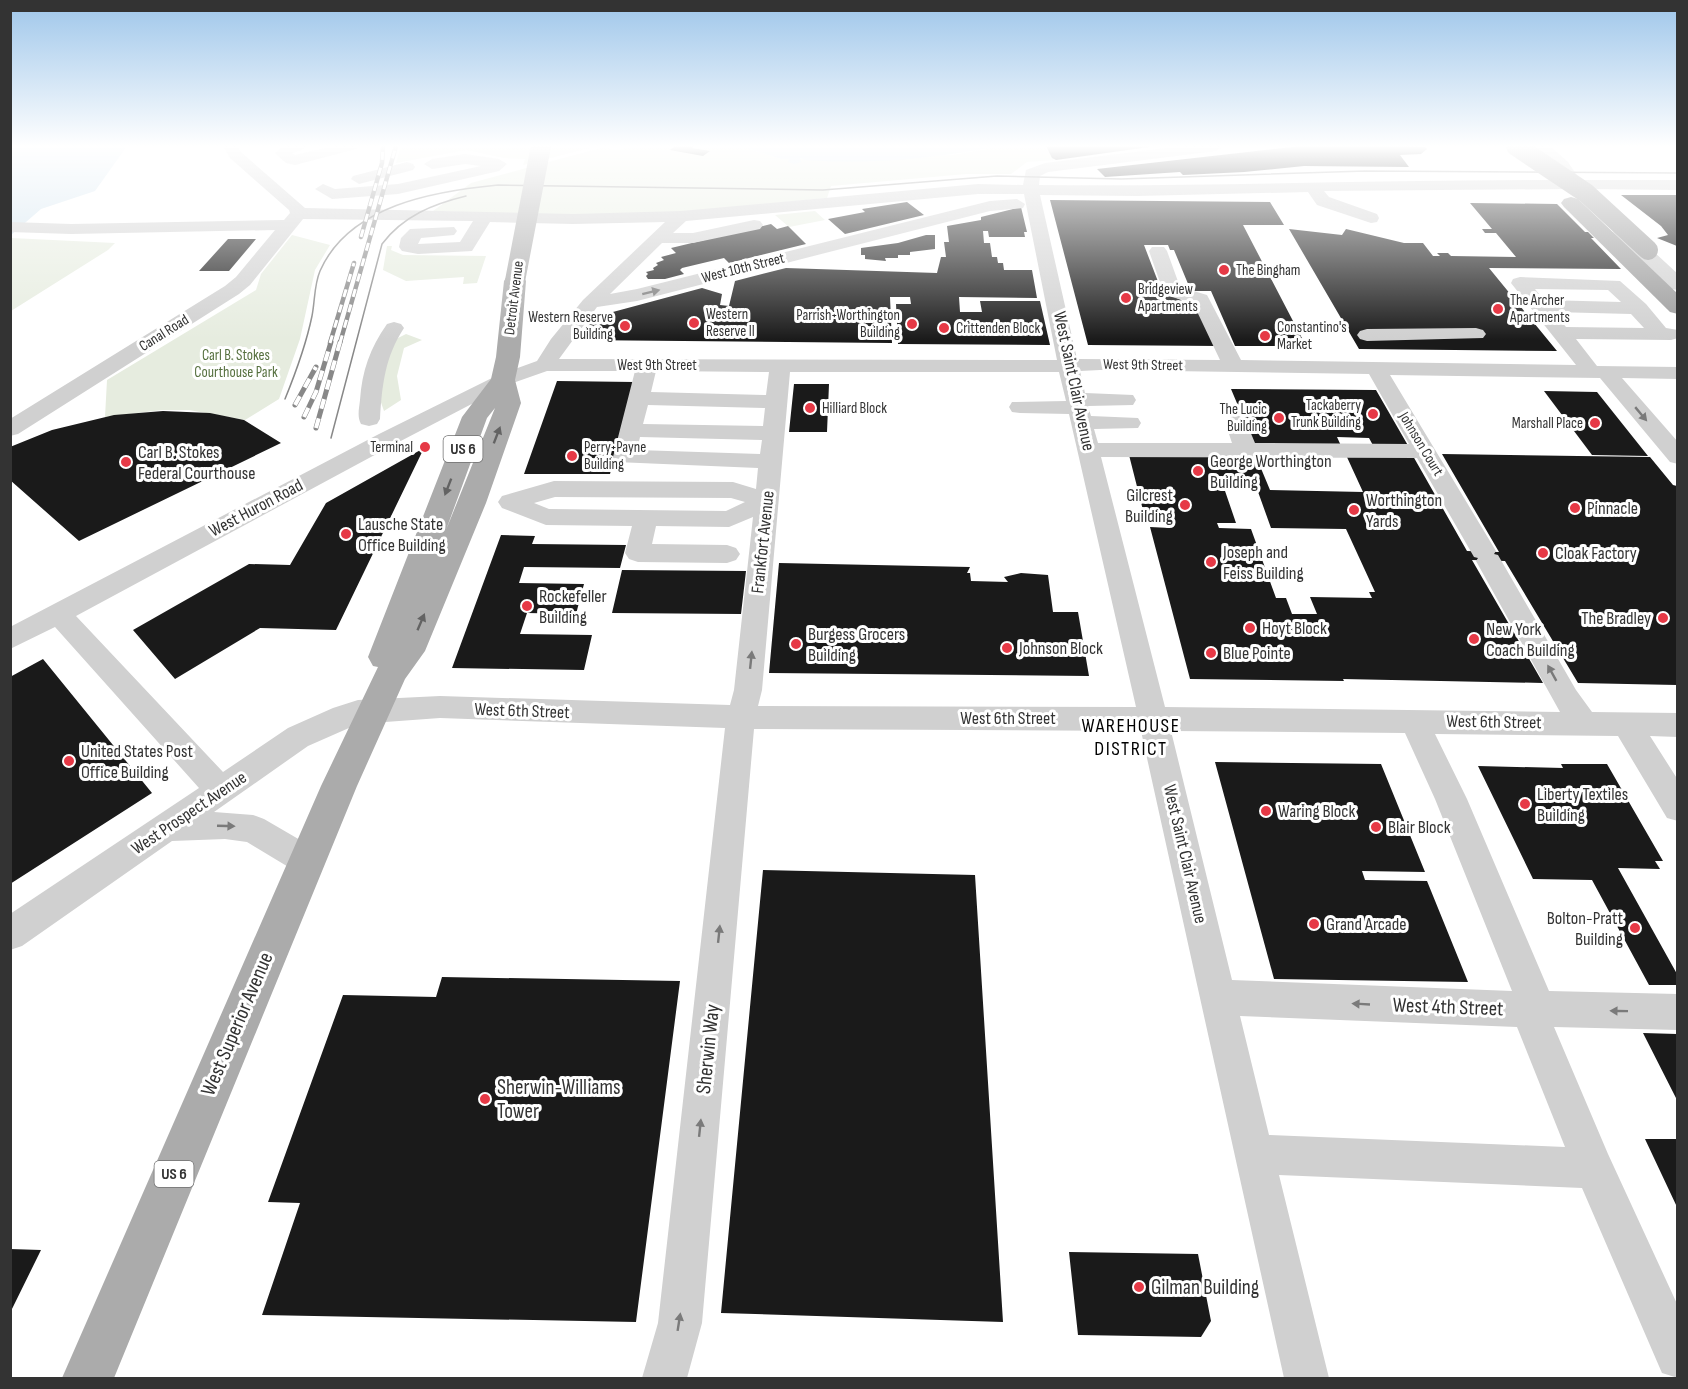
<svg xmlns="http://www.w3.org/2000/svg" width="1688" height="1389" font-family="'Sofia Sans Condensed',sans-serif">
  <rect width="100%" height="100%" fill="#fff"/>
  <path fill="#e6ecdf" d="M 401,146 L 598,146 L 523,165 L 525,159 L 504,158 L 466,150 L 396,163 Z
    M 634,146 L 739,146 L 781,159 L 953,155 L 1002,146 L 1044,146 L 1054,160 L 1027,162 L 1011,174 L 966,174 L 831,186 L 827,198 L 681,212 L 561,215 L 433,211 L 471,183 L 604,147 C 615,151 623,150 634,146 Z
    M 815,211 L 825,220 L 789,227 L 775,215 Z
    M 292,235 L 330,245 L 315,270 L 300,339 L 279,399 L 245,420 L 189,410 L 162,410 L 105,417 L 107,380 L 256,290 L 261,274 Z
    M 11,238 L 115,243 L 108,250 L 11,311 Z
    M 387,246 L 392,246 L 391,250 L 403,255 L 486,256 L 477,283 L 463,284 L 464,277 L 406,281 L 383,270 Z
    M 406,334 L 422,340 L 404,348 L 397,376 L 401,400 L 384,411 L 372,377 L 380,347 Z"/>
  <path fill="#cfe2ee" d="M 11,146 L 127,146 L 95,191 L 41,209 L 11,235 Z
    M 739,146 L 1002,146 C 933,158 875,165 805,160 L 800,158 L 801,162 L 794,164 L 788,162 L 789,159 L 781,159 Z"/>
  <path fill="#1a1a1a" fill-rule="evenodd" d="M 675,146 L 694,146 L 692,148 L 710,151 L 703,156 L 670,150 Z
    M 1046,146 L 1149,146 L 1149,147 L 1056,160 L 1052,158 Z
    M 1300,146 L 1391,146 L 1425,147 L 1427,149 L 1421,154 L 1400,155 L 1409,167 L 1304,166 L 1244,172 L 1183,175 L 1180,172 L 1105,177 L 1097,169 Z
    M 1621,195 L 1677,195 L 1677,246 L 1657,238 L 1668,235 L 1661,226 Z
    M 1050,200 L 1270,202 L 1284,225 L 1243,225 L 1306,346 L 1235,346 L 1211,291 L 1191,291 L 1174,250 L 1170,250 L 1168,245 L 1144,245 L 1162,292 L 1203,309 L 1219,346 L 1088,345 Z
    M 907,202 L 924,215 L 845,234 L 828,219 L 865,212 L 862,209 Z
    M 1470,203 L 1557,204 L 1585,232 L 1588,232 L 1594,238 L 1591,238 L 1621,269 L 1489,268 L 1557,351 L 1359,349 L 1289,229 L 1342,235 L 1346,229 L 1404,243 L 1423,243 L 1433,256 L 1440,256 L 1437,253 L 1448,253 L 1451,256 L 1516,257 L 1496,233 L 1485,233 L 1482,229 L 1492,229 Z
    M 1021,207 L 1027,232 L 1024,232 L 1025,237 L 989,237 L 988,231 L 983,231 L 984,243 L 990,243 L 992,257 L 997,257 L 998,263 L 1003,263 L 1004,270 L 1032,270 L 1037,298 L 959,297 L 960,312 L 982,312 L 980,301 L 1040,301 L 1050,345 L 898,344 L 896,304 L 911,304 L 910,297 L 890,297 L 892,343 L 576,340 L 578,335 L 598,316 L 702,288 L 722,294 L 720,305 L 729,306 L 735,281 L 786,268 L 937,273 L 941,257 L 946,257 L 944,242 L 949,242 L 947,226 L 981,220 L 981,217 Z
    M 771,224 L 777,229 L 788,226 L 806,244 L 729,263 L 724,258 L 682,268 L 680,270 L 684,274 L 665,279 L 648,279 L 646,276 L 648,274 L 646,272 L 654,270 L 653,268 L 658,265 L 656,263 L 664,260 L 661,257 L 676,253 L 671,248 Z
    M 926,235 L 935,235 L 935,249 L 910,252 L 910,255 L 898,255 L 898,258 L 885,258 L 886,261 L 865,259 L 865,255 L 861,255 L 861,248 L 898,243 Z
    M 228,239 L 256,239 L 229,271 L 199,271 Z
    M 557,381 L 634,382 L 610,474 L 524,474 Z
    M 794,384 L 829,384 L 827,432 L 789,432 Z
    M 1231,389 L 1376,390 L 1410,449 L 1375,449 L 1369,438 L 1337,437 L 1342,448 L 1255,446 Z
    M 1544,391 L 1597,392 L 1648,456 L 1592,455 Z
    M 163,411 L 210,413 L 244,420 L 281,443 L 79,541 L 10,480 L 10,447 L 52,430 L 114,415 Z
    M 424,448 L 336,630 L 260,628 L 175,679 L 133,630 L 249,564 L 290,565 L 326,503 Z
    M 1255,454 L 1270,490 L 1363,492 L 1346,455 L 1413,456 L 1467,551 L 1499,552 L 1442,454 L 1650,457 L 1673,485 L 1677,486 L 1677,685 L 1578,683 L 1505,561 L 1472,560 L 1543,683 L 1343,679 L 1344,681 L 1190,679 L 1150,527 L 1170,528 L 1168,522 L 1146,522 L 1129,455 ZM 1224,488 L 1257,489 L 1271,528 L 1346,529 L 1375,592 L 1369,592 L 1372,598 L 1310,597 L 1317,614 L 1292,614 L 1286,598 L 1276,598 L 1251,529 L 1219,528 L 1217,523 L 1236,523 Z
    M 501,535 L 535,536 L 532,544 L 626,545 L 620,568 L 524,567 L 519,583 L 584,584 L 576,614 L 527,613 L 520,634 L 592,635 L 584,670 L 452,668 Z
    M 779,563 L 970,567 L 967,573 L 970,573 L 971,581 L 1008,582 L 1004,577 L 1021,573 L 1048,575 L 1053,612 L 1078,612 L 1089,676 L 769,673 Z
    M 622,570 L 746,571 L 741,614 L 612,613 Z
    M 43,659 L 152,793 L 10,884 L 10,677 Z
    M 1215,762 L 1381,764 L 1425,872 L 1362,871 L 1365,880 L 1427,881 L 1468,982 L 1274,979 Z
    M 1561,764 L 1607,764 L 1663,861 L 1655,861 L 1660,869 L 1618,868 L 1677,974 L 1677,985 L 1649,985 L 1592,880 L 1533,879 L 1478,766 L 1563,768 Z
    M 763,870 L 975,875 L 1003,1322 L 721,1313 Z
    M 442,977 L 680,981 L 636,1322 L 262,1315 L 300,1203 L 268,1202 L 343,995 L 436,997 Z
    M 1643,1033 L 1677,1034 L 1677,1100 Z
    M 1645,1139 L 1677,1139 L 1677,1207 Z
    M 10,1249 L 41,1250 L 10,1313 Z
    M 1069,1252 L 1198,1254 L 1211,1321 L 1201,1337 L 1078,1335 Z"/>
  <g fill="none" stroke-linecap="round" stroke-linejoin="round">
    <path fill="#d0d0d0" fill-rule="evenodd" d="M 223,146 L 237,146 L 241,152 L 305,208 L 573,214 L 681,211 L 978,184 L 1023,185 L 1026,170 L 1045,163 L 1182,146 L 1224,146 L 1216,151 L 1048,172 L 1040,176 L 1039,185 C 1214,187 1389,179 1564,180 L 1556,168 L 1534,146 L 1550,146 L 1568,162 L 1580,180 L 1678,180 L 1678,190 L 1587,189 L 1590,194 L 1582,199 L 1576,197 L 1571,189 L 1324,191 L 1329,197 L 1377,214 L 1379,218 L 1377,222 L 1371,223 L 1317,205 L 1308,192 L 1137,196 L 1040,195 L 1077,359 L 1220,360 L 1193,303 L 1165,295 L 1163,291 L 1149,251 L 1152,247 L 1164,247 L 1167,251 L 1180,287 L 1207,295 L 1241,360 L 1576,365 L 1511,283 L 1513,279 L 1520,277 L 1620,281 L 1646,304 L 1666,328 L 1678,330 L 1678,338 L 1671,340 L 1576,339 L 1597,366 L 1678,367 L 1678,379 L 1622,378 L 1678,442 L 1678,464 L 1670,462 L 1600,378 L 1390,375 L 1496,551 L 1494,554 L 1498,555 L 1576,690 L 1592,712 L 1678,713 L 1678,737 L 1650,736 L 1678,780 L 1678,821 L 1667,818 L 1618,736 L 1435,734 L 1467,799 L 1549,991 L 1678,994 L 1678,1030 L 1554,1027 L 1608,1154 L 1678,1306 L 1678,1378 L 1662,1373 L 1582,1188 L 1279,1175 L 1329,1378 L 1284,1378 L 1141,731 L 754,729 L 702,1323 L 687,1378 L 642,1378 L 658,1323 L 725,728 L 440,718 L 358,724 L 308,746 L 214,812 L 253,815 L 264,819 L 319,851 L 323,861 L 319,871 L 307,876 L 295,871 L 247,842 L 225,839 L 172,841 L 22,946 L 10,950 L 10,914 L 199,788 L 55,627 L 10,649 L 10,627 L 379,434 L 496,376 L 537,361 L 551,339 L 583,300 L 665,222 L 573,224 L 490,222 L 472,251 L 418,254 L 402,251 L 399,247 L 401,238 L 410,229 L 454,227 L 457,231 L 454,235 L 421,238 L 418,244 L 460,242 L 473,221 L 303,219 L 250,285 L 239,294 L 18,434 L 10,436 L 10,419 L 225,286 L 236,277 L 275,230 L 71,234 L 10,232 L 10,222 L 71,224 L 284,220 L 290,213 L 289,210 L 230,158 ZM 978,194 L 1024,194 L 1057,360 L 559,359 L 597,307 L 637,301 L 990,211 L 1023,208 L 1025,204 L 1017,199 L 990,201 L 637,289 L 610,294 L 662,243 L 693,243 L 760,229 L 763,225 L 760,221 L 754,220 L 693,233 L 673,233 L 686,221 ZM 1535,289 L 1608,290 L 1621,302 L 1544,300 ZM 1554,312 L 1631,314 L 1644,328 L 1566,327 ZM 1100,370 L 1369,374 L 1409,444 L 1255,443 L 1244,417 L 1236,415 L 1228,417 L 1225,422 L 1232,443 L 1098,443 L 1094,429 L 1138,428 L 1141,423 L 1138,418 L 1091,416 L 1088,406 L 1133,405 L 1136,400 L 1133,395 L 1085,393 L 1080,371 ZM 547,371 L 635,371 L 613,457 L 616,462 L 758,468 L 756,489 L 733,482 L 554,481 L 502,496 L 498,502 L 502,508 L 546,525 L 632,526 L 625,553 L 629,559 L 638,562 L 727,563 L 736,560 L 740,554 L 736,548 L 727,545 L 652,544 L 656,526 L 729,527 L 753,517 L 734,690 L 730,705 L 440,696 L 358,700 L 333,708 L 288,728 L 223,772 L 76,616 L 395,444 L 510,384 ZM 656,371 L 769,372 L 766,395 L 651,392 ZM 790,372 L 1059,372 L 1066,401 L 1012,402 L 1009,407 L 1012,412 L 1020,413 L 1069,414 L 1136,707 L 758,706 L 762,690 ZM 648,405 L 765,408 L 763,426 L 643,424 ZM 640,437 L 762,440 L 760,454 L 637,450 ZM 1101,457 L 1417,458 L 1474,557 L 1478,558 L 1476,561 L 1560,712 L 1165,707 ZM 555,497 L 731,498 L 745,502 L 726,511 L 549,509 L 534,503 ZM 1171,731 L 1405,733 L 1435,799 L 1512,991 L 1232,980 ZM 1240,1016 L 1517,1027 L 1565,1147 L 1269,1135 Z
      M 306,146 L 304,149 L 292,153 L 295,155 L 333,146 L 359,146 L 356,149 L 295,165 L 286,163 L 275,153 L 283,146 Z
      M 465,154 L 499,159 L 507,164 L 499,171 L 398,194 L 332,199 L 315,189 L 323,184 L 335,189 L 398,184 L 481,166 L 465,164 L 432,169 L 424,164 L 432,159 Z
      M 407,162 L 413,164 L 415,167 L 413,170 L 359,184 L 351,179 L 353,176 Z
      M 1622,227 L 1628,228 L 1678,274 L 1678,290 L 1671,289 L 1616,236 L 1613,232 L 1616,228 Z
      M 394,322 L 401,324 L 404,328 C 385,357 382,385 380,419 L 377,424 L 369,426 L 361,424 C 357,417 359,409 360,400 C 362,371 370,348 387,324 Z
      M 1476,328 L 1483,330 L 1486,334 L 1483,338 L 1367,341 L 1360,339 L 1357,335 L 1360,331 L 1367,329 Z"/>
    <path fill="#ababab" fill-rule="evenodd" d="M 515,275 L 523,276 L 526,281 L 520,357 L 515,380 L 521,403 L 486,503 L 425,651 L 405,679 L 357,786 L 114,1378 L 62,1378 L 321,786 L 378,667 L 373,666 L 368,657 L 462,417 L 491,379 L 496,357 L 504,281 L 507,276 ZM 495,408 L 446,530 L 487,418 Z"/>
    <path fill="#9a9a9a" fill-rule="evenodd" d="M 1571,197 L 1578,199 L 1678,294 L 1678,314 L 1670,312 L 1564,207 L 1561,203 L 1564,199 Z"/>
    <path stroke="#888" stroke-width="1.5" d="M 285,399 C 296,372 306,345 312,316 C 315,301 314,285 320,271 C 349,205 435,191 498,185 L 823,190 L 997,176 L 1121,179 L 1365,171 L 1678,173
      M 331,438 L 382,244 C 403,216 433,204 466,196"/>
    <g stroke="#888" stroke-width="4.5">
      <path id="rail-far1" d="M 361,237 L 382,163 L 383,146
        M 330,343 L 354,263
        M 340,343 L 396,146"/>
    </g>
    <g stroke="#888" stroke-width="5">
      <path id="rail" d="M 295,405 L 316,367
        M 304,417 L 316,392 L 331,342
        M 316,428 L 340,342"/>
    </g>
    <use href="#rail-far1" stroke="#fff" stroke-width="3" stroke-dasharray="8" stroke-linecap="butt"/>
    <use href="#rail" stroke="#fff" stroke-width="4" stroke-dasharray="10" stroke-linecap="butt"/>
    <path stroke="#ababab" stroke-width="20" d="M 515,281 L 541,146"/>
    <path stroke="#9a9a9a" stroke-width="20" d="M 1516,146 L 1586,193 L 1648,250"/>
  </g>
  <defs><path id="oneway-solid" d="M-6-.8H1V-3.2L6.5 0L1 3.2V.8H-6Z" transform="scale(1.5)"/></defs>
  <g fill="#7a7a7a">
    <use href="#oneway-solid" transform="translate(651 292) rotate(-14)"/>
    <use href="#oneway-solid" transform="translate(1641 414) rotate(50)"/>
    <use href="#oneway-solid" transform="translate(751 660) rotate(-84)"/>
    <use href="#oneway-solid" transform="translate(1552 673) rotate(-119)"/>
    <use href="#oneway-solid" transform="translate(226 826) rotate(2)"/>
    <use href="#oneway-solid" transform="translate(719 934) rotate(-84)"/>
    <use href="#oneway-solid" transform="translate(1361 1004) rotate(-177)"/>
    <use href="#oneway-solid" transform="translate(1619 1011) rotate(-179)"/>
    <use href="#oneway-solid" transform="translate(700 1128) rotate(-84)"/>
    <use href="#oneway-solid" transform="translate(679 1322) rotate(-81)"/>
  </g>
  <g fill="#636363">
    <use href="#oneway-solid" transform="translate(497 435) rotate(-69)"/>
    <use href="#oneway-solid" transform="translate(448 487) rotate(111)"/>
    <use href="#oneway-solid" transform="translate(421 622) rotate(-67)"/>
  </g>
  <linearGradient id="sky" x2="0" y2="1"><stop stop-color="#9ec6ea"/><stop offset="0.43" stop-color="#fff"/><stop offset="1" stop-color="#fff" stop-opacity="0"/></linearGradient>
  <rect width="1688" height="340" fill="url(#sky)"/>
  <g fill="#e63946" stroke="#fff" stroke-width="2">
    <circle cx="1224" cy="270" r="6"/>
    <circle cx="1126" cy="298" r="6"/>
    <circle cx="1498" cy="309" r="6"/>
    <circle cx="694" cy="323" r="6"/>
    <circle cx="912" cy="324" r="6"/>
    <circle cx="625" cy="326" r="6"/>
    <circle cx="944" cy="328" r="6"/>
    <circle cx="1265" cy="336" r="6"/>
    <circle cx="810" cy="408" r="6"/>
    <circle cx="1373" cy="414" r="6"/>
    <circle cx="1279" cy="418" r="6"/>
    <circle cx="1595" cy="423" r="6"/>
    <circle cx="425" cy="447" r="6"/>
    <circle cx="572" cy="456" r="6"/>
    <circle cx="126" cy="462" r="6"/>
    <circle cx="1198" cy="471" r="6"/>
    <circle cx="1185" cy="505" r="6"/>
    <circle cx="1575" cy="508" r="6"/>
    <circle cx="1354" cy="510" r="6"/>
    <circle cx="346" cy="534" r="6"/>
    <circle cx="1543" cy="553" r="6"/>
    <circle cx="1211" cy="562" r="6"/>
    <circle cx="527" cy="606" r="6"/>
    <circle cx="1663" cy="618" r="6"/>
    <circle cx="1250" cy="628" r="6"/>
    <circle cx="1474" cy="639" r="6"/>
    <circle cx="796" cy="644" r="6"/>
    <circle cx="1007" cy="648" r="6"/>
    <circle cx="1211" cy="653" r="6"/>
    <circle cx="69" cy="761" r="6"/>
    <circle cx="1525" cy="804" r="6"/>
    <circle cx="1266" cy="811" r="6"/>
    <circle cx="1376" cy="827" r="6"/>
    <circle cx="1314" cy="924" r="6"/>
    <circle cx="1635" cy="928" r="6"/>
    <circle cx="485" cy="1099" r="6"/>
    <circle cx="1139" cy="1287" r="6"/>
  </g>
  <g text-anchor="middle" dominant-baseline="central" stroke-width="6" stroke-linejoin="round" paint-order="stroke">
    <g font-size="15" fill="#333" stroke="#fff">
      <text transform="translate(743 268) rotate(-14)">West 10th Street</text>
      <text transform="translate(514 298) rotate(-83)">Detroit Avenue</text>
      <text transform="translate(164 333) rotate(-32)">Canal Road</text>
      <text x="657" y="365">West 9th Street</text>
      <text transform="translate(1143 365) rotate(1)">West 9th Street</text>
      <text transform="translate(1421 444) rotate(59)">Johnson Court</text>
    </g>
    <g font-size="15" fill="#333" stroke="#fff" text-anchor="start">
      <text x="1236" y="270">The Bingham</text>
      <text x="1138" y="289">Bridgeview<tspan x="1138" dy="17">Apartments</tspan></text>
      <text x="1510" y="300">The Archer<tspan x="1510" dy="17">Apartments</tspan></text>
      <text x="706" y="314">Western<tspan x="706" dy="17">Reserve II</tspan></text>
      <text x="900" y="315" text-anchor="end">Parrish-Worthington<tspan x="900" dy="17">Building</tspan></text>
      <text x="613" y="317" text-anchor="end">Western Reserve<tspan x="613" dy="17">Building</tspan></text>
      <text x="1277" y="327">Constantino's<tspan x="1277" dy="17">Market</tspan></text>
      <text x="956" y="328">Crittenden Block</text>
      <text x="1361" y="405" text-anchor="end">Tackaberry<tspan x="1361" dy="17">Trunk Building</tspan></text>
      <text x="822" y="408">Hilliard Block</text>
      <text x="1267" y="409" text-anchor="end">The Lucic<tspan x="1267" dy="17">Building</tspan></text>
      <text x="1583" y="423" text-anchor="end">Marshall Place</text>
      <text x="413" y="447" text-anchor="end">Terminal</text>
      <text x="584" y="447">Perry-Payne<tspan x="584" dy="17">Building</tspan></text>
    </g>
    <g font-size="15" fill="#56703f" stroke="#fff">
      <text x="236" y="355">Carl B. Stokes<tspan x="236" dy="17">Courthouse Park</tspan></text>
    </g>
    <g fill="#fff" stroke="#707070" stroke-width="1.5">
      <rect x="443.5" y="436" width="39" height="26" rx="4.5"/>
      <rect x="154.5" y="1161" width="39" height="26" rx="4.5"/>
    </g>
    <g font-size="16" font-weight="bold" fill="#333">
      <text x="463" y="449">US 6</text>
      <text x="174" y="1174">US 6</text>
    </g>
    <g font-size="18" fill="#333" stroke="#fff">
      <text transform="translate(1074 381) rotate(78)">West Saint Clair Avenue</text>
      <text transform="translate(256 508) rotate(-28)">West Huron Road</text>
      <text transform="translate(763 542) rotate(-84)">Frankfort Avenue</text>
      <text transform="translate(522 711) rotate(2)">West 6th Street</text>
      <text x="1008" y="718">West 6th Street</text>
      <text transform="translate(1494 722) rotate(1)">West 6th Street</text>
      <text transform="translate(189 813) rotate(-34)">West Prospect Avenue</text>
      <text transform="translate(1185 854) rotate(77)">West Saint Clair Avenue</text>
    </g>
    <g font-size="18" fill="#333" stroke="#fff" text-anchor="start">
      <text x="138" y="452">Carl B. Stokes<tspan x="138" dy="21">Federal Courthouse</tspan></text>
      <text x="1210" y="461">George Worthington<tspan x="1210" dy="21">Building</tspan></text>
      <text x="1173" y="495" text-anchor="end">Gilcrest<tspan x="1173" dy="21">Building</tspan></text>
      <text x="1366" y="500">Worthington<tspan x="1366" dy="21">Yards</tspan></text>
      <text x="1587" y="508">Pinnacle</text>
      <text x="358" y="524">Lausche State<tspan x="358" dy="21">Office Building</tspan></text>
      <text x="1223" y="552">Joseph and<tspan x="1223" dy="21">Feiss Building</tspan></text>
      <text x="1555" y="553">Cloak Factory</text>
      <text x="539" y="596">Rockefeller<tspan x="539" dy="21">Building</tspan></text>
      <text x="1651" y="618" text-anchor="end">The Bradley</text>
      <text x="1262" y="628">Hoyt Block</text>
      <text x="1486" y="629">New York<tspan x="1486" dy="21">Coach Building</tspan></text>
      <text x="808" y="634">Burgess Grocers<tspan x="808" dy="21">Building</tspan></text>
      <text x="1019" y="648">Johnson Block</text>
      <text x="1223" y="653">Blue Pointe</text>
      <text x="81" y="751">United States Post<tspan x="81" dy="21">Office Building</tspan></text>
      <text x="1537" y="794">Liberty Textiles<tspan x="1537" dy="21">Building</tspan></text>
      <text x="1278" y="811">Waring Block</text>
      <text x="1388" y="827">Blair Block</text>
      <text x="1623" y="918" text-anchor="end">Bolton-Pratt<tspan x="1623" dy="21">Building</tspan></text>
      <text x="1326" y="924">Grand Arcade</text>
    </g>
    <g font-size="20" letter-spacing="1.5" fill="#000" stroke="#fff">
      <text x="1131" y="726">WAREHOUSE<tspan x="1131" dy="23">DISTRICT</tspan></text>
    </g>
    <g font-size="21" fill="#333" stroke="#fff">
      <text transform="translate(1448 1007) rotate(2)">West 4th Street</text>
      <text transform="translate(237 1024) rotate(-67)">West Superior Avenue</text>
      <text transform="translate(708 1049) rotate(-84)">Sherwin Way</text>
    </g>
    <g font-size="21" fill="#333" stroke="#fff" text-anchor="start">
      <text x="497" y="1087">Sherwin-Williams<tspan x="497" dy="24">Tower</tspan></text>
      <text x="1151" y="1287">Gilman Building</text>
    </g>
  </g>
  <rect width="1688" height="1389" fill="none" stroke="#333333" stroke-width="24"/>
</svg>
